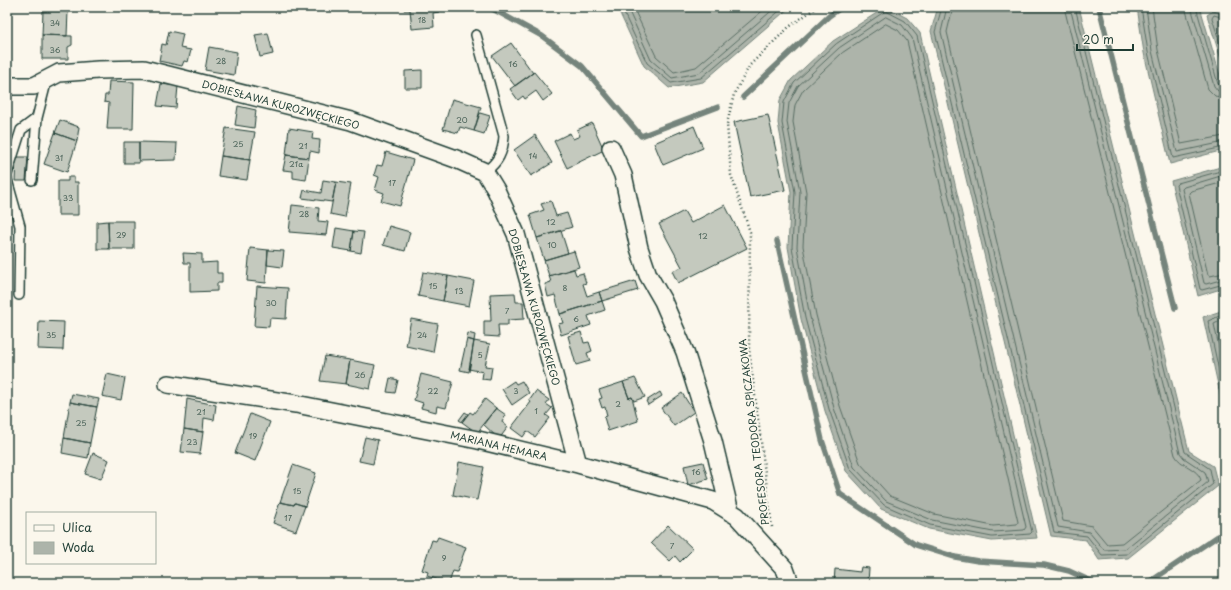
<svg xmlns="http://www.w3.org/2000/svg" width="1231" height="590" font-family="'Playpen Sans',sans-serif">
  <rect width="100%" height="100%" fill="#fbf7ec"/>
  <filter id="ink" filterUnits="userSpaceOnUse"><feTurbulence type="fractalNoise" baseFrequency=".025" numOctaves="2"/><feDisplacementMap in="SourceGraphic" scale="8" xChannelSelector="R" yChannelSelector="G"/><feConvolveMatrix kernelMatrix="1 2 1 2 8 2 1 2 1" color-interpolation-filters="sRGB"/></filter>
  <g filter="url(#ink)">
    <path fill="#adb4aa" stroke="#74847b" d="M 617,7 L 790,7 L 703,82 L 669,88 L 644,66 Z
      M 886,7 L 907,18 L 920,33 L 1037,538 L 992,541 L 929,529 L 881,509 L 846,471 L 825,411 L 801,319 L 788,247 L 791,192 L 778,123 L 780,100 L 791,80 L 833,41 Z
      M 938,7 L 1079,7 L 1189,451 L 1213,466 L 1218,486 L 1128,558 L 1099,560 L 1086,540 L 1051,536 L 931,31 Z
      M 1137,7 L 1200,7 L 1224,89 L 1224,150 L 1170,164 L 1144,53 Z
      M 1213,11 L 1224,14 L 1224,69 L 1207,15 Z
      M 1224,166 L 1224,288 L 1198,296 L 1171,181 Z
      M 1224,310 L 1224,412 L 1203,317 Z"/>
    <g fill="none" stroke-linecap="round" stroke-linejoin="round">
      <path stroke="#586d63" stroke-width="1" d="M 621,7 L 647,63 L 671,83 L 701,78 L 784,7
        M 627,7 L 651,60 L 672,78 L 699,73 L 776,7
        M 633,7 L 656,56 L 674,72 L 696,67 L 767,7
        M 942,7 L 935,32 L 1054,532 L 1087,536 L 1102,555 L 1127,554 L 1213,484 L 1210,469 L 1185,452 L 1075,7
        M 947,7 L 941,32 L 1058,527 L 1089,532 L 1104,550 L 1125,549 L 1208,482 L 1205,472 L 1184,458 L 1180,453 L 1070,7
        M 953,7 L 947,32 L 1063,521 L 1092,526 L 1107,544 L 1122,543 L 1201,480 C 1198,468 1180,466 1175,455 L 1064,7
        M 1141,7 L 1148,52 L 1173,158 L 1224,147
        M 1146,7 L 1152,51 L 1177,152 L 1224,142
        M 1152,7 L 1158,50 L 1181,144 L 1224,136
        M 1185,7 L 1208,89 L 1215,96 L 1224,98
        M 1191,7 L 1214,86 L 1218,91 L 1224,92
        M 1196,7 L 1218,84 L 1224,87
        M 886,11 L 905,21 L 917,36 L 1032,532 L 1030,534 L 992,537 L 930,525 L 884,505 L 850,469 L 829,409 L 805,318 L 792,247 L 795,192 L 782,123 L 784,102 L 794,83 L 836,44 Z
        M 886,17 L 902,25 L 912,38 L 1026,527 L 1024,530 L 993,532 L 932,520 L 886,501 L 854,467 L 834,408 L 810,317 L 797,247 L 800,192 L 787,122 L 789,103 L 798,86 L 839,48 Z
        M 1224,18 L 1214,15 L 1212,18 L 1224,56
        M 886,24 L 898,30 L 907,41 L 1018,522 L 1017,524 L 993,526 L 934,514 L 890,496 L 860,463 L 840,406 L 816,315 L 803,246 L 806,192 L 793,122 L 795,105 L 803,90 L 842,53 Z
        M 1224,170 L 1178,183 L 1176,185 L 1200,289 L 1202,290 L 1224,284
        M 1224,175 L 1184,187 L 1182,189 L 1204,283 L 1206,284 L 1224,279
        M 1224,182 L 1191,191 L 1189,193 L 1208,275 L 1210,276 L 1224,273
        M 1224,314 L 1208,321 L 1224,393
        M 1224,319 L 1214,324 L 1224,370"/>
      <path stroke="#74847b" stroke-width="5.5" d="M 489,7 L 542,36 L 582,66 L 641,136 L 718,107
        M 1099,7 L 1175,308
        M 743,97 L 829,16 L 842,7
        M 777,241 L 822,440 L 840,494 L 916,545 L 955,557 L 978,561 L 1044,565 L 1069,571 L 1095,583
        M 1148,583 L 1224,532"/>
    </g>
    <path fill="#c4c9be" stroke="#1f3d34" d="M 404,7 L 438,7 L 439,12 L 433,13 L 434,27 L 412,29 L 410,10 L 404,10 Z
      M 43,11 L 68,11 L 67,36 L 42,35 Z
      M 169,31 L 183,34 L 180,48 L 191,50 L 188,62 L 184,61 L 182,66 L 159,61 L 162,44 L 166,45 Z
      M 268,33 L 273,54 L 260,57 L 255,35 Z
      M 42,35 L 72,36 L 72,45 L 68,47 L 68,59 L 42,59 Z
      M 511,43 L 533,73 L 515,86 L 492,56 Z
      M 209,47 L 237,52 L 234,75 L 205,70 Z
      M 422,70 L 422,88 L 405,88 L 405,71 Z
      M 534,72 L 552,94 L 543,101 L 536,91 L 525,99 L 523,96 L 518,100 L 510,89 Z
      M 109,81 L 134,82 L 133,129 L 107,129 L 109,103 L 104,102 L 105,95 L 108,95 Z
      M 161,84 L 178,86 L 176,108 L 157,106 Z
      M 452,99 L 481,107 L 474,131 L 460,127 L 458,133 L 443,129 Z
      M 238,106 L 256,110 L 254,128 L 235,125 Z
      M 480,113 L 490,116 L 484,134 L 474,131 Z
      M 768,115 L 785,190 L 750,197 L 734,122 Z
      M 60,120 L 79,127 L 77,141 L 55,133 Z
      M 592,123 L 604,150 L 567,168 L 554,141 L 570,133 L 573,139 L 580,136 L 577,130 Z
      M 694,126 L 703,148 L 663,165 L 654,143 Z
      M 226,128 L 255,132 L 250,160 L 221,156 Z
      M 289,128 L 313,132 L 312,139 L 320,140 L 319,153 L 310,151 L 309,158 L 286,155 Z
      M 55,133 L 77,141 L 67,172 L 44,164 Z
      M 535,135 L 552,163 L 531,176 L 514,150 Z
      M 124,142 L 139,142 L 139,163 L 124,163 Z
      M 139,142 L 177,143 L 176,160 L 139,161 Z
      M 386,152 L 413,160 L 400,206 L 381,201 L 384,193 L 375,190 L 379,177 L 374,175 L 377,165 L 382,166 Z
      M 286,155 L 309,158 L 306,180 L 293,178 L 293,171 L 283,170 Z
      M 221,156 L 250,160 L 247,180 L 218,176 Z
      M 16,157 L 28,157 L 26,181 L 15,181 Z
      M 68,177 L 74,177 L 74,182 L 78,182 L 78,215 L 58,215 L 58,181 L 68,181 Z
      M 323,180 L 336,182 L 332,202 L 302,198 L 304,190 L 321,193 Z
      M 336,182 L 351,184 L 345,217 L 330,214 Z
      M 551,201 L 556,216 L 567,213 L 572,227 L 537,238 L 530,215 L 544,210 L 541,204 Z
      M 292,205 L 319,208 L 318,221 L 328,222 L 326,235 L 289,232 Z
      M 725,205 L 747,248 L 678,283 L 672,271 L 682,267 L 659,224 L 684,211 L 691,223 Z
      M 108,221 L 109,249 L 97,249 L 97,222 Z
      M 108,221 L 134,221 L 134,249 L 109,249 Z
      M 389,226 L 410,232 L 405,251 L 383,245 Z
      M 336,228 L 354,231 L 351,251 L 333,248 Z
      M 354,231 L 364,232 L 361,253 L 351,251 Z
      M 561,231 L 568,253 L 544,260 L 537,238 Z
      M 250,248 L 268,250 L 266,283 L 247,281 Z
      M 268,250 L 284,251 L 282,267 L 267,265 Z
      M 574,251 L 579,267 L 549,276 L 544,260 Z
      M 183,253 L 202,254 L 202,263 L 217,262 L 217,273 L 222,273 L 222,283 L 217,283 L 217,291 L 190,292 L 190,263 L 184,263 Z
      M 574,269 L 576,275 L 583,273 L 586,283 L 583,284 L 587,296 L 599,292 L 602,301 L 560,314 L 555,295 L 548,297 L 545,284 L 551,282 L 549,276 Z
      M 423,272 L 448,276 L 443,301 L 418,296 Z
      M 448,276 L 474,281 L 469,306 L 443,301 Z
      M 635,281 L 638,290 L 602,301 L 599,292 Z
      M 257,286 L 288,288 L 286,319 L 270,318 L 269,327 L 254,326 Z
      M 515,293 L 516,302 L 523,302 L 524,319 L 508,320 L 508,325 L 498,325 L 499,337 L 484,336 L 484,321 L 491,321 L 490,294 Z
      M 602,301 L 605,310 L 588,316 L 591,325 L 561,335 L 558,324 L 563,323 L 560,314 Z
      M 411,319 L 438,324 L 433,352 L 406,346 Z
      M 39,321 L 64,322 L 63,350 L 38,349 Z
      M 581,332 L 584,343 L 589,342 L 592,351 L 587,353 L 590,361 L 576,365 L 568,336 Z
      M 468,333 L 475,335 L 474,341 L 467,339 Z
      M 467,339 L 474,341 L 469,372 L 460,370 Z
      M 474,341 L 490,344 L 485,366 L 492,367 L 490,380 L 482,379 L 483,372 L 469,369 Z
      M 325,356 L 350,360 L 346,384 L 320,381 Z
      M 350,360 L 375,365 L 370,389 L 346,384 Z
      M 107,374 L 125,378 L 121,400 L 102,396 Z
      M 421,374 L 453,382 L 446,408 L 437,406 L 436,412 L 421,408 L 423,403 L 414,400 Z
      M 390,378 L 398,380 L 395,393 L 387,392 Z
      M 635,378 L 645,397 L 634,401 L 632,397 L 629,398 L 623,382 Z
      M 514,381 L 516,384 L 522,381 L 529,393 L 512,405 L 502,389 Z
      M 623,382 L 629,398 L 632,397 L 638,421 L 608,431 L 604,417 L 607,416 L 605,407 L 602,408 L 599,399 L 602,398 L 599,390 Z
      M 536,391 L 549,400 L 546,404 L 552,408 L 546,415 L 550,418 L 535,437 L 527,431 L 523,437 L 511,428 L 531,402 L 529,401 Z
      M 660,392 L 662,396 L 648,405 L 646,401 Z
      M 682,393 L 694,412 L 674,426 L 661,408 Z
      M 72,394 L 99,399 L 97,407 L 70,402 Z
      M 187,399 L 216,405 L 214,420 L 204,418 L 203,432 L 184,429 Z
      M 485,399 L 496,408 L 477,433 L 462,422 L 470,412 L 473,414 Z
      M 70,402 L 97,407 L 90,443 L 64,438 Z
      M 496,408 L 506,415 L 502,422 L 508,427 L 499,439 L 483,424 Z
      M 465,412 L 468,414 L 462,422 L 459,420 Z
      M 250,414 L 270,422 L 255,461 L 235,453 Z
      M 184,429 L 203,432 L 200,454 L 181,452 Z
      M 365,437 L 378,440 L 373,464 L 359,461 Z
      M 64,438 L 90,443 L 88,458 L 62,453 Z
      M 93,453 L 109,460 L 101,479 L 85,474 Z
      M 459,462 L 484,467 L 477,500 L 453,495 Z
      M 703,462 L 708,479 L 688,485 L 684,466 Z
      M 293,465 L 316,473 L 305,506 L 295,503 L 294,505 L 280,502 Z
      M 280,502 L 294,505 L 295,503 L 305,506 L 296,531 L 273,523 Z
      M 668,525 L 693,549 L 680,562 L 675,556 L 670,561 L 651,543 Z
      M 438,537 L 466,547 L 457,572 L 453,571 L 449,583 L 427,576 L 428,572 L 422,570 L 432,540 L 436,541 Z
      M 861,567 L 869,568 L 868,583 L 834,583 L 835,569 L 860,572 Z"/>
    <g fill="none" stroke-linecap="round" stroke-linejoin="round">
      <g stroke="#1f3d34" stroke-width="12">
        <path id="service" d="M 476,35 L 504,136 C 503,153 498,162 485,172
          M 7,174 L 21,130 L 37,118
          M 7,180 L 20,226 L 19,295
          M 32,180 L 37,118 L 47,79"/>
      </g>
      <g stroke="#1f3d34" stroke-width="20">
        <path id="minor" d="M 7,86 L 34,86 L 59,73 L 98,70 L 144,69 L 351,121 L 456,159 L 485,172 L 496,190 L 516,234 L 578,464
          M 611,148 L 623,175 L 639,248 L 648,275 L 663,301 L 685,352 L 713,441 L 730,512
          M 168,384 L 296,404 L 478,440 L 578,464 L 713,501 L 737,516 L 785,569 L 790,583"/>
      </g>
      <path stroke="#1f3d34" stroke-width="2.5" stroke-dasharray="1 3" stroke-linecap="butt" d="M 772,527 L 749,349 L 750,232 L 731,175 L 727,124 L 734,94 L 750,65 L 789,27 L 817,7"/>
      <use href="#service" stroke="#fbf7ec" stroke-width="9"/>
      <use href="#minor" stroke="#fbf7ec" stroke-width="17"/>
    </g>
  </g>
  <g text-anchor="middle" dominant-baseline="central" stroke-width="3" stroke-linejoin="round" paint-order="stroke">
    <g font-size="8" fill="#486056">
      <text x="422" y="20">18</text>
      <text x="55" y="23">34</text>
      <text x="55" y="50">36</text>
      <text x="221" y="61">28</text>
      <text x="513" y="64">16</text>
      <text x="462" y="120">20</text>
      <text x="238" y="144">25</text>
      <text x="303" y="146">21</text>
      <text x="533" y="156">14</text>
      <text x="59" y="158">31</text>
      <text x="296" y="164">21a</text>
      <text x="392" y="183">17</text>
      <text x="68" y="198">33</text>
      <text x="304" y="214">28</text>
      <text x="551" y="222">12</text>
      <text x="121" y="235">29</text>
      <text x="703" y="236">12</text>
      <text x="552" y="245">10</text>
      <text x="433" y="286">15</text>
      <text x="565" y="288">8</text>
      <text x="459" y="291">13</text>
      <text x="271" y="303">30</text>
      <text x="507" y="311">7</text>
      <text x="576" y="319">6</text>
      <text x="51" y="335">35</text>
      <text x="422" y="335">24</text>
      <text x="480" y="355">5</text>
      <text x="360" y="375">26</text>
      <text x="433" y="391">22</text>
      <text x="516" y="391">3</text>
      <text x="618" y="404">2</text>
      <text x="536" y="411">1</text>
      <text x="201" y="412">21</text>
      <text x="81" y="423">25</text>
      <text x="253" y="436">19</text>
      <text x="192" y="442">23</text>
      <text x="696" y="472">16</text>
      <text x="297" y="491">15</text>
      <text x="288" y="518">17</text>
      <text x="672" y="546">7</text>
      <text x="444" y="558">9</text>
    </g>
    <g font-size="10" fill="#1f3d34" stroke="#fbf7ec">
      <text transform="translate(281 104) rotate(15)">DOBIESŁAWA KUROZWĘCKIEGO</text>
      <text transform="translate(535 307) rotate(74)">DOBIESŁAWA KUROZWĘCKIEGO</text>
      <text transform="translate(753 432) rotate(-97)">PROFESORA TEODORA SPICZAKOWA</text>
      <text transform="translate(499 445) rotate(13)">MARIANA HEMARA</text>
    </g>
  </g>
  <rect width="1231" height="590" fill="none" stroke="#fbf7ec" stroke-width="24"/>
  <rect x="12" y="12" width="1207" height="566" fill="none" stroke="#1f3d34" stroke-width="1.5" filter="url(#ink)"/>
  <rect x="26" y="512" width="130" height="52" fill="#fbf7ec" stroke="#a3ada2"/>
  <rect x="34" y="525" width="20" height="6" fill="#fbf7ec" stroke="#a3ada2"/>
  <text x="62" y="532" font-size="12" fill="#1f3d34">Ulica</text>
  <rect x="34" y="542" width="20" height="12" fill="#adb4aa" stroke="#a3ada2"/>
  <text x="62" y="552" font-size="12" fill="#1f3d34">Woda</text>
  <path d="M1077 44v6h56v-6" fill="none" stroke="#1f3d34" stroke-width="2"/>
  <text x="1083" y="44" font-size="12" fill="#1f3d34" stroke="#fbf7ec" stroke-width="3" paint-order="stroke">20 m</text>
</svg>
